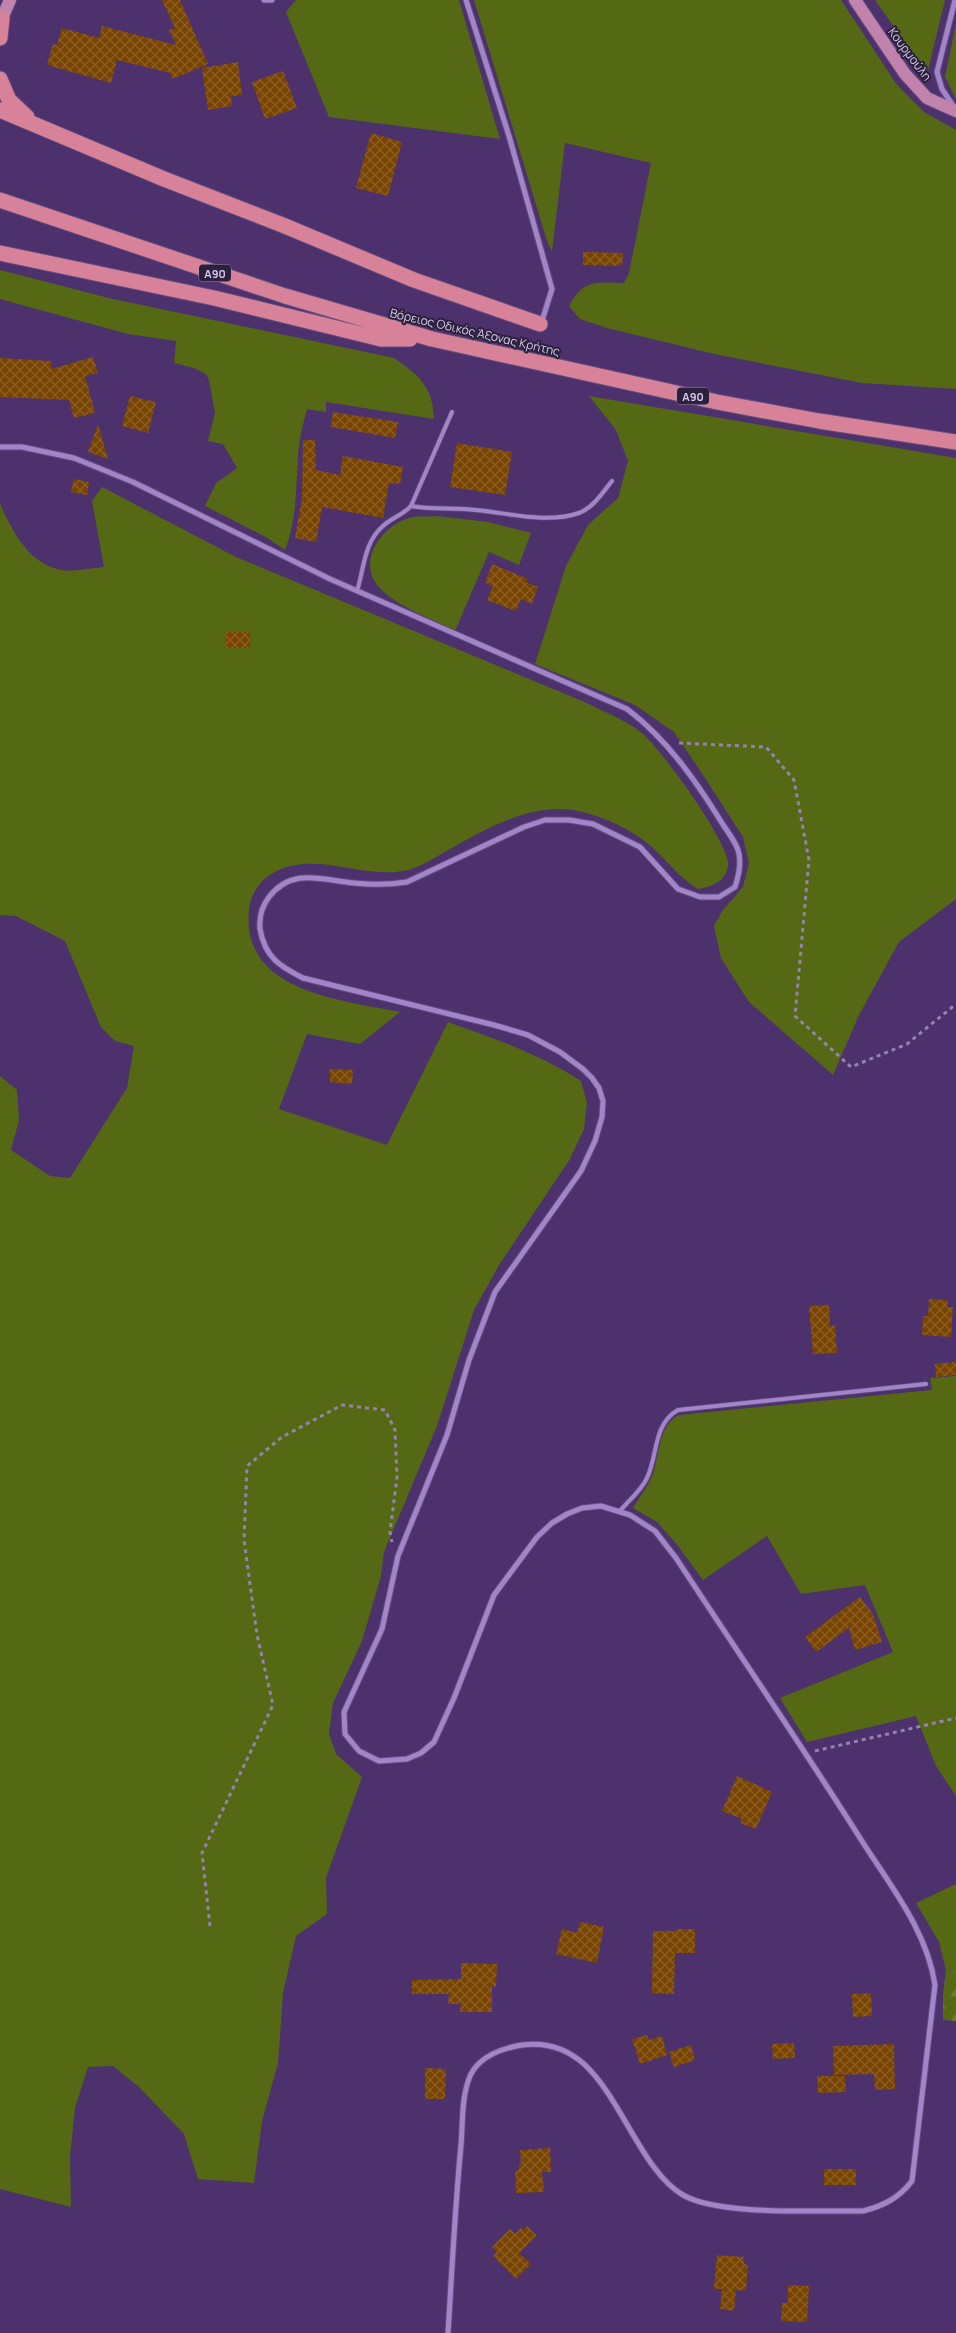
<svg xmlns="http://www.w3.org/2000/svg" width="956" height="2333" font-family="Manrope,sans-serif">
  <defs>
    <pattern id="forest-firs" width="22" height="20" patternUnits="userSpaceOnUse" patternTransform="scale(1.25)"><rect width="22" height="20" fill="#556915"/><path d="M5 1l3.5 6h-7zM16 11l3.5 6h-7z" fill="#6d7d37"/></pattern>
    <pattern id="building-cross-hatch" width="8" height="8" patternUnits="userSpaceOnUse" patternTransform="scale(1.25)"><rect width="8" height="8" fill="#794400"/><path d="M0 0l8 8M0 8l8-8" fill="none" stroke="#8b5e26"/></pattern>
  </defs>
  <rect width="100%" height="100%" fill="#4c316c"/>
  <path fill="#556915" d="M 296,0 L 459,0 L 500,139 L 329,117 L 286,12 Z
    M 474,0 L 841,0 L 897,85 L 924,112 L 956,130 L 956,389 L 862,383 L 714,354 L 607,328 L 580,319 L 569,306 C 583,279 596,282 624,283 L 629,273 L 651,163 L 565,143 L 552,251 L 548,244 Z
    M 875,0 L 945,0 L 927,74 Z
    M 956,24 L 956,99 L 945,77 Z
    M 0,270 L 113,299 L 394,358 C 419,375 433,387 434,419 L 326,402 L 326,412 L 307,409 C 303,424 299,440 298,455 C 296,487 297,520 285,550 L 266,537 L 205,506 L 216,483 L 237,468 L 223,444 L 208,441 L 215,413 L 209,380 L 206,374 L 194,368 L 174,363 L 176,341 L 128,334 L 0,299 Z
    M 589,396 L 956,458 L 956,899 L 899,942 L 859,1015 L 833,1075 L 749,1002 L 721,958 L 714,926 L 723,910 L 743,887 L 749,863 L 743,837 L 705,778 L 674,732 L 635,705 L 535,664 L 566,566 L 588,525 L 618,498 L 628,461 L 616,430 Z
    M 102,487 L 236,557 L 587,703 C 604,712 623,719 638,730 C 657,742 731,845 728,865 C 726,882 713,886 698,889 C 676,876 663,854 642,839 C 623,825 596,814 573,810 C 529,803 482,831 445,852 C 434,858 420,867 408,870 C 365,880 322,853 281,869 C 263,876 250,892 249,911 C 241,992 342,1000 400,1012 L 360,1044 L 307,1034 L 279,1109 L 387,1145 L 448,1022 C 495,1039 540,1054 581,1081 L 587,1103 L 584,1129 L 570,1159 L 499,1265 L 474,1310 L 437,1426 L 384,1552 L 381,1576 L 362,1641 L 333,1703 L 329,1734 L 336,1754 L 362,1777 L 326,1878 L 327,1914 L 296,1936 L 283,1993 L 278,2063 L 262,2121 L 254,2183 L 198,2179 L 184,2134 L 139,2087 L 113,2066 L 88,2067 L 75,2108 L 70,2157 L 71,2207 L 0,2189 L 0,1076 L 17,1090 L 19,1120 L 11,1150 L 50,1176 L 70,1178 L 127,1088 L 134,1046 L 115,1041 L 101,1027 L 65,941 L 16,916 L 0,915 L 0,504 C 13,532 28,563 61,570 C 74,572 91,568 104,567 L 92,501 Z
    M 436,516 L 488,522 L 531,533 L 519,565 L 489,552 L 455,631 C 433,619 395,606 378,586 C 356,559 384,523 413,517 C 420,516 429,517 436,516 Z
    M 956,1376 L 956,1796 L 936,1766 L 916,1716 L 807,1742 L 780,1698 L 893,1652 L 865,1585 L 801,1594 L 767,1536 L 703,1580 L 678,1546 L 657,1522 L 633,1508 C 640,1497 648,1486 653,1474 C 659,1456 659,1424 679,1415 L 932,1390 L 930,1378 Z
    M 956,1884 L 956,1971 L 946,1970 L 939,1942 L 916,1903 Z"/>
  <path fill="url(#forest-firs)" d="M 946,1970 L 956,1971 L 956,2021 L 943,2020 L 943,1994 Z"/>
  <path fill="url(#building-cross-hatch)" d="M 162,0 L 180,0 L 208,64 L 173,79 L 170,73 L 117,60 L 111,83 L 47,65 L 53,44 L 57,45 L 62,28 L 99,38 L 102,26 L 176,45 L 169,30 L 175,28 Z
    M 238,62 L 242,95 L 231,96 L 232,106 L 208,110 L 202,68 Z
    M 283,71 L 297,108 L 265,119 L 252,82 Z
    M 371,133 L 402,142 L 388,196 L 356,188 Z
    M 583,252 L 623,253 L 622,266 L 583,265 Z
    M 93,357 L 98,373 L 85,376 L 95,413 L 74,418 L 69,400 L 0,397 L 0,358 L 51,361 L 51,369 Z
    M 130,396 L 156,402 L 148,433 L 122,426 Z
    M 333,412 L 398,422 L 395,438 L 331,427 Z
    M 98,424 L 108,459 L 88,452 Z
    M 303,440 L 315,440 L 316,470 L 340,475 L 343,456 L 403,467 L 400,484 L 389,483 L 383,518 L 322,507 L 316,542 L 295,538 L 302,498 Z
    M 457,443 L 512,452 L 505,495 L 450,487 Z
    M 74,479 L 89,482 L 87,495 L 71,492 Z
    M 492,564 L 528,579 L 526,582 L 538,587 L 532,604 L 521,599 L 516,611 L 487,600 L 493,586 L 485,583 Z
    M 226,632 L 250,632 L 250,648 L 226,648 Z
    M 330,1069 L 353,1070 L 352,1084 L 330,1082 Z
    M 929,1299 L 948,1300 L 947,1307 L 953,1307 L 951,1337 L 922,1335 L 923,1316 L 928,1316 Z
    M 829,1305 L 830,1326 L 835,1325 L 837,1353 L 813,1354 L 809,1306 Z
    M 956,1362 L 956,1375 L 936,1377 L 935,1364 Z
    M 860,1597 L 873,1614 L 882,1642 L 855,1650 L 849,1628 L 816,1652 L 805,1637 Z
    M 737,1776 L 772,1792 L 756,1829 L 740,1823 L 742,1819 L 722,1811 Z
    M 580,1922 L 604,1927 L 597,1963 L 556,1954 L 562,1929 L 577,1933 Z
    M 675,1929 L 695,1929 L 695,1953 L 675,1953 L 674,1994 L 652,1993 L 653,1931 L 675,1931 Z
    M 461,1963 L 497,1964 L 496,1987 L 492,1986 L 492,2012 L 460,2012 L 461,2004 L 448,2004 L 449,1994 L 412,1994 L 412,1980 L 461,1979 Z
    M 871,1993 L 872,2016 L 853,2017 L 852,1994 Z
    M 647,2035 L 649,2040 L 662,2036 L 667,2055 L 640,2064 L 632,2039 Z
    M 794,2043 L 795,2058 L 773,2059 L 772,2044 Z
    M 894,2044 L 895,2089 L 875,2090 L 874,2074 L 834,2075 L 833,2046 Z
    M 691,2045 L 695,2060 L 674,2067 L 669,2052 Z
    M 425,2068 L 446,2069 L 445,2099 L 425,2099 Z
    M 817,2076 L 845,2076 L 846,2092 L 818,2093 Z
    M 550,2148 L 551,2172 L 542,2172 L 544,2192 L 516,2193 L 515,2170 L 519,2170 L 519,2163 L 521,2163 L 520,2150 Z
    M 824,2169 L 856,2169 L 856,2185 L 824,2185 Z
    M 527,2226 L 537,2236 L 519,2253 L 531,2264 L 516,2279 L 493,2256 L 497,2252 L 492,2247 L 510,2229 L 515,2234 L 521,2228 L 523,2230 Z
    M 717,2255 L 744,2257 L 744,2264 L 748,2265 L 746,2291 L 736,2290 L 734,2311 L 720,2309 L 722,2289 L 714,2289 Z
    M 788,2285 L 809,2286 L 807,2322 L 781,2321 L 782,2303 L 788,2303 Z"/>
  <g fill="none" stroke-linecap="round" stroke-linejoin="round">
    <g stroke="#644c7f" stroke-width="5.5">
      <path id="service" d="M 411,506 C 433,510 455,507 476,510 C 509,513 547,524 579,513 C 593,508 603,492 612,481
        M 357,591 C 364,569 364,542 383,526 C 391,518 403,515 411,506 L 452,412
        M 620,1511 C 629,1500 641,1491 647,1478 C 658,1455 653,1424 678,1410 L 926,1384"/>
    </g>
    <g stroke="#644c7f" stroke-width="7">
      <path id="minor" d="M 264,0 L 272,0
        M 466,0 L 509,136 L 552,289 L 541,324
        M 954,107 L 942,89 L 937,72 L 955,0
        M 0,447 L 22,447 L 74,458 L 133,482 L 330,579 L 627,709 C 667,739 696,781 722,823 C 727,831 735,841 738,850 C 742,862 739,875 735,887 L 719,897 L 700,897 L 678,889 L 640,847 L 593,824 L 569,820 L 545,820 L 524,827 L 407,882 C 389,885 372,885 354,883 C 322,880 292,867 269,897 C 262,906 259,917 260,929 C 265,957 279,966 303,978 L 494,1025 L 528,1035 L 560,1052 L 583,1069 L 592,1078 L 599,1088 L 603,1101 L 602,1117 L 595,1141 L 581,1171 L 495,1292 L 469,1360 L 447,1435 L 398,1556 L 382,1629 L 344,1712 L 345,1734 L 359,1751 L 379,1761 L 407,1759 L 421,1753 L 434,1742 L 454,1698 L 494,1595 L 537,1537 L 552,1523 L 567,1514 L 582,1508 L 601,1506 L 630,1515 L 655,1531 L 676,1558 C 737,1651 800,1743 860,1838 C 889,1884 927,1930 935,1985 L 912,2181 C 899,2198 883,2206 863,2211 C 819,2210 719,2216 683,2195 C 642,2171 622,2099 584,2064 C 566,2048 545,2042 522,2045 C 503,2048 480,2056 471,2074 C 461,2095 463,2123 461,2145 C 455,2207 452,2270 448,2333"/>
    </g>
    <g stroke="#644c7f" stroke-width="14">
      <path id="primary" d="M 855,0 L 905,74 L 927,98 L 956,111
        M 0,23 L 10,0"/>
    </g>
    <g stroke="#644c7f" stroke-width="17">
      <path id="motorway" d="M 0,38 L 2,18
        M 0,79 L 9,100 L 27,117
        M 0,110 L 164,179 L 285,226 L 414,280 L 540,324
        M 0,200 L 285,296 L 432,339 L 717,402 L 819,421 L 956,442
        M 0,253 L 214,298 L 381,339 L 410,339"/>
    </g>
    <path stroke="#9682b1" stroke-width="3" stroke-dasharray="4 4" stroke-linecap="butt" d="M 679,743 L 766,747 L 794,780 L 809,860 L 795,1016 L 851,1067 L 907,1044 L 956,1004
      M 815,1751 L 956,1718
      M 210,1926 L 202,1853 L 273,1705 L 257,1635 L 244,1540 L 247,1466 L 282,1437 L 342,1405 L 385,1410 L 395,1430 L 397,1477 L 390,1532 L 392,1542"/>
    <use href="#service" stroke="#a185c8" stroke-width="4"/>
    <use href="#minor" stroke="#a185c8" stroke-width="5"/>
    <use href="#primary" stroke="#c183ac" stroke-width="12"/>
    <use href="#motorway" stroke="#d78299" stroke-width="15"/>
  </g>
  <g text-anchor="middle" dominant-baseline="central" stroke-width="4" stroke-linejoin="round" paint-order="stroke">
    <g fill="#2c213c" stroke="#a498b9" stroke-width="1">
      <rect x="199" y="264.5" width="32" height="17" rx="4"/>
      <rect x="677" y="387.5" width="32" height="17" rx="4"/>
    </g>
    <g font-size="11" font-weight="bold" fill="#d8cbee">
      <text x="215" y="273">Α90</text>
      <text x="693" y="396">Α90</text>
    </g>
    <g font-size="12" fill="#d8cbee" stroke="#2c213c">
      <text transform="translate(910 54) rotate(53)">Κουρμούλη</text>
      <text transform="translate(475 332) rotate(13)">Βόρειος Οδικός Άξονας Κρήτης</text>
    </g>
  </g>
</svg>
